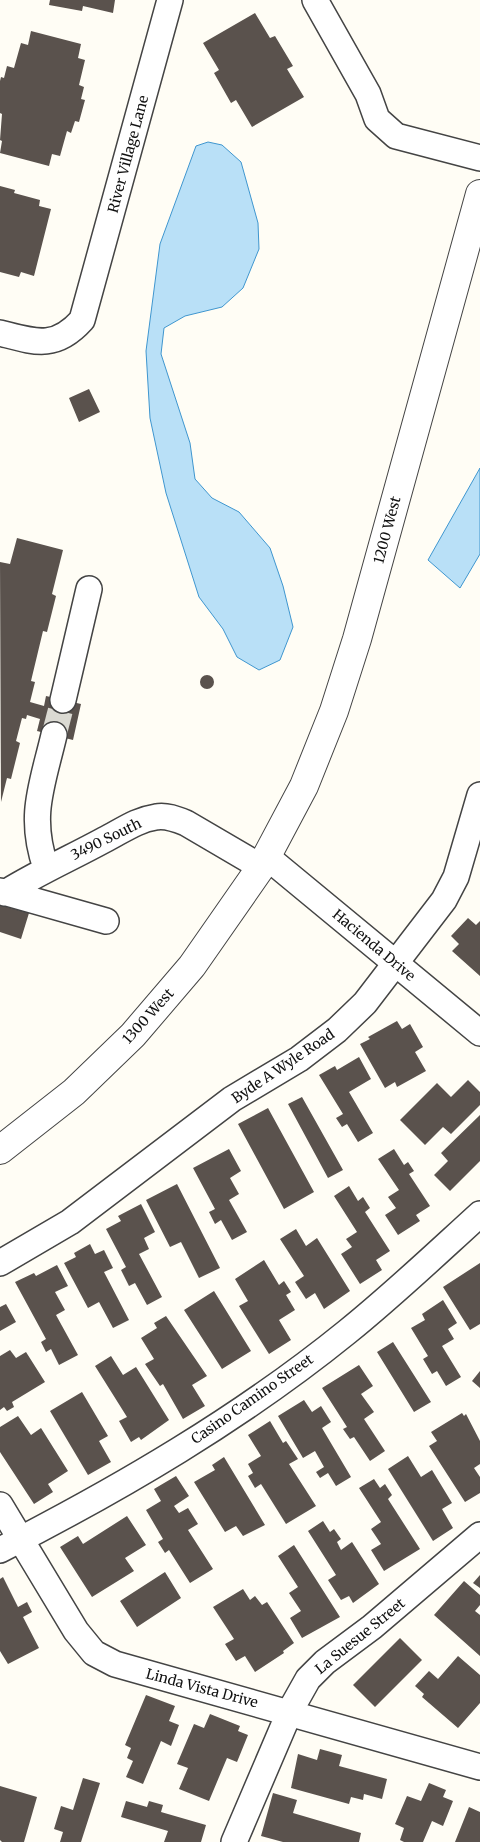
<svg xmlns="http://www.w3.org/2000/svg" width="480" height="1842" font-family="Merriweather,serif">
  <rect width="100%" height="100%" fill="#fffdf5"/>
  <path fill="#b9e0f7" stroke="#3f96cf" d="M 208,142 L 222,145 L 241,162 L 258,223 L 259,249 L 243,288 L 222,307 L 185,316 L 164,328 L 161,354 L 190,443 L 195,479 L 212,498 L 239,512 L 270,548 L 283,586 L 293,627 L 280,660 L 259,670 L 237,657 L 223,629 L 199,597 L 166,493 L 150,418 L 146,351 L 160,244 L 196,146 Z
    M 480,468 L 480,554 L 460,588 L 428,560 Z"/>
  <path fill="#5a524d" d="M 50,0 L 115,0 L 113,13 L 83,6 L 82,11 L 49,5 Z
    M 255,13 L 270,38 L 275,36 L 293,66 L 287,69 L 304,97 L 252,127 L 236,100 L 231,103 L 214,73 L 219,70 L 203,43 Z
    M 31,31 L 81,44 L 78,58 L 85,60 L 79,85 L 84,87 L 81,99 L 85,100 L 79,122 L 75,121 L 71,133 L 67,131 L 60,156 L 52,154 L 49,166 L 0,153 L 2,141 L 0,140 L 2,114 L 0,113 L 0,81 L 1,77 L 4,78 L 7,66 L 14,68 L 21,43 L 28,45 Z
    M 0,186 L 15,190 L 14,193 L 40,200 L 39,206 L 51,209 L 34,276 L 21,272 L 19,277 L 0,272 Z
    M 89,389 L 100,412 L 79,422 L 69,398 Z
    M 17,538 L 63,550 L 52,594 L 56,596 L 47,632 L 43,631 L 31,681 L 35,682 L 30,702 L 44,706 L 46,696 L 81,704 L 73,740 L 37,731 L 40,719 L 27,715 L 26,719 L 22,718 L 16,741 L 20,743 L 11,779 L 7,778 L 1,802 L 0,562 L 10,564 Z
    M200 682a7 7 0 1 1 14 0a7 7 0 1 1-14 0Z
    M 0,905 L 29,913 L 21,939 L 0,932 Z
    M 468,918 L 476,925 L 480,921 L 480,976 L 452,951 L 459,944 L 451,936 Z
    M 397,1021 L 402,1029 L 410,1024 L 423,1047 L 415,1052 L 426,1071 L 397,1087 L 395,1082 L 385,1088 L 360,1044 L 370,1039 L 368,1037 Z
    M 359,1057 L 371,1079 L 349,1092 L 373,1133 L 358,1142 L 347,1124 L 342,1127 L 336,1118 L 343,1114 L 319,1075 L 335,1066 L 337,1070 Z
    M 468,1080 L 480,1092 L 480,1105 L 451,1134 L 443,1127 L 425,1145 L 400,1120 L 437,1083 L 451,1097 Z
    M 302,1097 L 343,1170 L 328,1178 L 288,1104 Z
    M 268,1108 L 314,1192 L 284,1209 L 238,1124 Z
    M 480,1115 L 480,1161 L 450,1191 L 434,1175 L 448,1161 L 441,1153 Z
    M 229,1149 L 241,1171 L 230,1178 L 239,1194 L 229,1200 L 247,1232 L 232,1240 L 221,1220 L 215,1224 L 209,1212 L 215,1209 L 193,1168 Z
    M 394,1149 L 404,1165 L 408,1162 L 414,1171 L 409,1174 L 430,1206 L 416,1215 L 420,1221 L 398,1235 L 385,1215 L 396,1208 L 388,1197 L 399,1190 L 378,1159 Z
    M 177,1184 L 220,1268 L 199,1278 L 181,1242 L 170,1247 L 146,1200 Z
    M 349,1186 L 358,1201 L 363,1197 L 370,1208 L 365,1212 L 390,1251 L 376,1260 L 382,1270 L 360,1284 L 341,1254 L 352,1247 L 346,1239 L 357,1232 L 334,1196 Z
    M 141,1204 L 155,1232 L 144,1238 L 149,1249 L 139,1254 L 162,1297 L 147,1305 L 135,1283 L 129,1286 L 121,1270 L 126,1267 L 106,1229 L 121,1221 L 118,1216 Z
    M 296,1229 L 306,1246 L 317,1238 L 350,1291 L 324,1309 L 315,1293 L 306,1299 L 295,1282 L 304,1276 L 280,1239 Z
    M 90,1244 L 95,1254 L 104,1250 L 113,1268 L 104,1272 L 129,1320 L 113,1328 L 99,1302 L 88,1308 L 64,1263 L 76,1257 L 74,1253 Z
    M 264,1260 L 279,1285 L 284,1281 L 291,1292 L 286,1295 L 295,1310 L 279,1320 L 291,1340 L 269,1354 L 239,1306 L 248,1301 L 235,1279 Z
    M 480,1263 L 480,1324 L 470,1330 L 443,1287 Z
    M 57,1265 L 68,1286 L 55,1292 L 65,1310 L 56,1315 L 78,1355 L 59,1365 L 51,1349 L 46,1352 L 41,1342 L 46,1339 L 15,1282 L 34,1273 L 36,1276 Z
    M 214,1291 L 251,1351 L 222,1369 L 184,1310 Z
    M 443,1300 L 457,1323 L 448,1329 L 454,1339 L 442,1346 L 461,1377 L 446,1386 L 437,1371 L 432,1374 L 423,1359 L 428,1356 L 411,1328 L 425,1320 L 422,1314 Z
    M 6,1304 L 16,1322 L 0,1331 L 0,1307 Z
    M 166,1316 L 207,1376 L 192,1385 L 205,1406 L 183,1419 L 163,1384 L 160,1386 L 145,1364 L 154,1359 L 141,1338 L 157,1328 L 154,1323 Z
    M 393,1342 L 431,1402 L 414,1412 L 377,1352 Z
    M 10,1350 L 16,1358 L 26,1352 L 45,1382 L 12,1402 L 14,1407 L 7,1411 L 4,1407 L 0,1410 L 0,1356 Z
    M 111,1356 L 123,1375 L 136,1367 L 169,1420 L 141,1440 L 139,1437 L 131,1442 L 119,1421 L 127,1417 L 95,1366 Z
    M 359,1365 L 373,1386 L 361,1394 L 374,1412 L 364,1419 L 385,1451 L 370,1461 L 354,1437 L 350,1439 L 343,1429 L 347,1427 L 322,1388 Z
    M 480,1371 L 480,1388 L 472,1381 Z
    M 82,1392 L 108,1436 L 99,1441 L 111,1462 L 88,1475 L 50,1411 Z
    M 304,1400 L 312,1412 L 321,1406 L 331,1422 L 322,1428 L 351,1477 L 336,1486 L 328,1473 L 320,1478 L 316,1472 L 324,1467 L 315,1451 L 303,1458 L 278,1416 Z
    M 462,1413 L 464,1416 L 466,1414 L 480,1441 L 480,1464 L 474,1468 L 480,1477 L 480,1493 L 465,1502 L 429,1446 L 437,1441 L 431,1432 Z
    M 18,1416 L 31,1435 L 41,1428 L 68,1471 L 48,1484 L 53,1492 L 34,1504 L 0,1452 L 0,1427 Z
    M 270,1421 L 283,1443 L 286,1441 L 298,1459 L 289,1464 L 316,1506 L 286,1524 L 261,1484 L 255,1488 L 248,1476 L 253,1473 L 248,1464 L 261,1456 L 248,1435 Z
    M 408,1456 L 421,1477 L 432,1470 L 452,1503 L 442,1509 L 453,1528 L 433,1541 L 388,1469 Z
    M 224,1457 L 265,1525 L 243,1536 L 236,1526 L 225,1532 L 194,1482 L 215,1470 L 212,1465 Z
    M 176,1476 L 189,1496 L 174,1506 L 179,1513 L 188,1508 L 198,1524 L 188,1530 L 213,1569 L 190,1583 L 169,1550 L 165,1553 L 158,1542 L 163,1539 L 146,1510 L 161,1501 L 154,1489 Z
    M 374,1479 L 380,1488 L 385,1484 L 392,1495 L 388,1499 L 420,1549 L 384,1571 L 371,1550 L 381,1544 L 371,1529 L 381,1522 L 359,1488 Z
    M 127,1516 L 146,1545 L 125,1558 L 134,1571 L 92,1597 L 60,1547 L 78,1536 L 83,1544 Z
    M 323,1521 L 330,1532 L 334,1529 L 341,1539 L 337,1542 L 341,1550 L 352,1542 L 379,1584 L 353,1603 L 349,1596 L 341,1600 L 328,1580 L 336,1575 L 308,1531 Z
    M 294,1545 L 340,1617 L 302,1638 L 290,1618 L 301,1611 L 289,1593 L 298,1587 L 278,1556 Z
    M 165,1572 L 181,1598 L 137,1627 L 120,1601 Z
    M 480,1575 L 480,1588 L 473,1583 Z
    M 3,1577 L 18,1607 L 27,1602 L 32,1612 L 23,1617 L 39,1648 L 8,1664 L 0,1651 L 0,1579 Z
    M 464,1581 L 480,1595 L 480,1605 L 475,1611 L 480,1615 L 480,1656 L 434,1615 Z
    M 243,1589 L 250,1600 L 255,1596 L 262,1605 L 267,1602 L 294,1643 L 283,1651 L 284,1653 L 255,1672 L 245,1656 L 236,1661 L 225,1644 L 234,1639 L 213,1607 Z
    M 400,1638 L 422,1660 L 375,1707 L 353,1685 Z
    M 458,1656 L 480,1675 L 480,1703 L 458,1728 L 422,1697 L 424,1694 L 415,1686 L 429,1671 L 438,1679 Z
    M 146,1695 L 175,1706 L 169,1721 L 179,1725 L 171,1746 L 161,1741 L 143,1784 L 126,1777 L 133,1761 L 127,1758 L 131,1748 L 125,1745 Z
    M 210,1714 L 240,1726 L 238,1731 L 248,1735 L 237,1762 L 227,1758 L 209,1801 L 179,1789 L 188,1768 L 177,1764 L 194,1724 L 204,1728 Z
    M 320,1749 L 342,1755 L 339,1766 L 387,1779 L 382,1799 L 364,1794 L 363,1800 L 351,1797 L 349,1804 L 291,1788 L 298,1754 L 317,1760 Z
    M 83,1778 L 100,1783 L 81,1842 L 60,1842 L 63,1832 L 54,1829 L 61,1806 L 73,1810 Z
    M 429,1783 L 446,1790 L 443,1797 L 453,1801 L 443,1826 L 432,1821 L 423,1842 L 404,1842 L 400,1840 L 404,1828 L 395,1824 L 407,1796 L 421,1801 Z
    M 0,1786 L 37,1797 L 24,1842 L 2,1842 L 0,1840 Z
    M 273,1793 L 297,1800 L 293,1813 L 361,1833 L 359,1842 L 283,1842 L 261,1836 Z
    M 126,1801 L 147,1807 L 149,1801 L 163,1805 L 161,1812 L 206,1825 L 201,1842 L 164,1842 L 168,1831 L 121,1817 Z
    M 469,1807 L 480,1812 L 480,1842 L 455,1842 Z"/>
  <g fill="none" stroke-linecap="round" stroke-linejoin="round">
    <path stroke="#dbdad3" stroke-width="25" stroke-dasharray="25 12" stroke-linecap="butt" d="M 54,735 L 63,700"/>
    <g stroke="#444" stroke-width="28">
      <path id="minor" d="M 315,0 L 368,94 L 377,119 L 396,136 L 480,158
        M 0,333 C 35,342 55,350 82,320 L 170,0
        M 63,700 L 89,589
        M 267,857 L 480,1033
        M 46,868 C 28,816 42,786 54,735
        M 0,891 L 106,921
        M 5,893 C 37,873 71,858 104,840 C 122,831 136,820 156,817 C 166,815 176,819 186,823 L 261,867
        M 0,1263 L 70,1222 L 232,1099 L 299,1059 L 337,1030 L 365,1003 L 444,900 L 456,877 L 480,795
        M 0,1505 L 76,1631 L 94,1653 L 115,1664 L 480,1767
        M 0,1550 C 121,1488 241,1418 347,1332 C 393,1295 436,1254 480,1214
        M 234,1842 L 290,1711 L 308,1679 L 325,1662 L 372,1627 L 480,1535"/>
    </g>
    <g stroke="#444" stroke-width="30">
      <path id="tertiary" d="M 0,1150 L 74,1092 L 133,1035 L 192,966 L 261,867 L 304,786 L 334,711 L 357,639 L 480,194"/>
    </g>
    <use href="#minor" stroke="#fff" stroke-width="25"/>
    <use href="#tertiary" stroke="#fff" stroke-width="28"/>
  </g>
  <g text-anchor="middle" dominant-baseline="central" stroke-width="5" stroke-linejoin="round" paint-order="stroke">
    <g font-size="14" fill="#111" stroke="#fff">
      <text transform="translate(128 154) rotate(-75)">River Village Lane</text>
      <text transform="translate(387 530) rotate(-75)">1200 West</text>
      <text transform="translate(106 839) rotate(-26)">3490 South</text>
      <text transform="translate(374 945) rotate(40)">Hacienda Drive</text>
      <text transform="translate(148 1016) rotate(-48)">1300 West</text>
      <text transform="translate(283 1066) rotate(-34)">Byde A Wyle Road</text>
      <text transform="translate(252 1399) rotate(-35)">Casino Camino Street</text>
      <text transform="translate(360 1636) rotate(-39)">La Suesue Street</text>
      <text transform="translate(202 1688) rotate(15)">Linda Vista Drive</text>
    </g>
  </g>
</svg>
